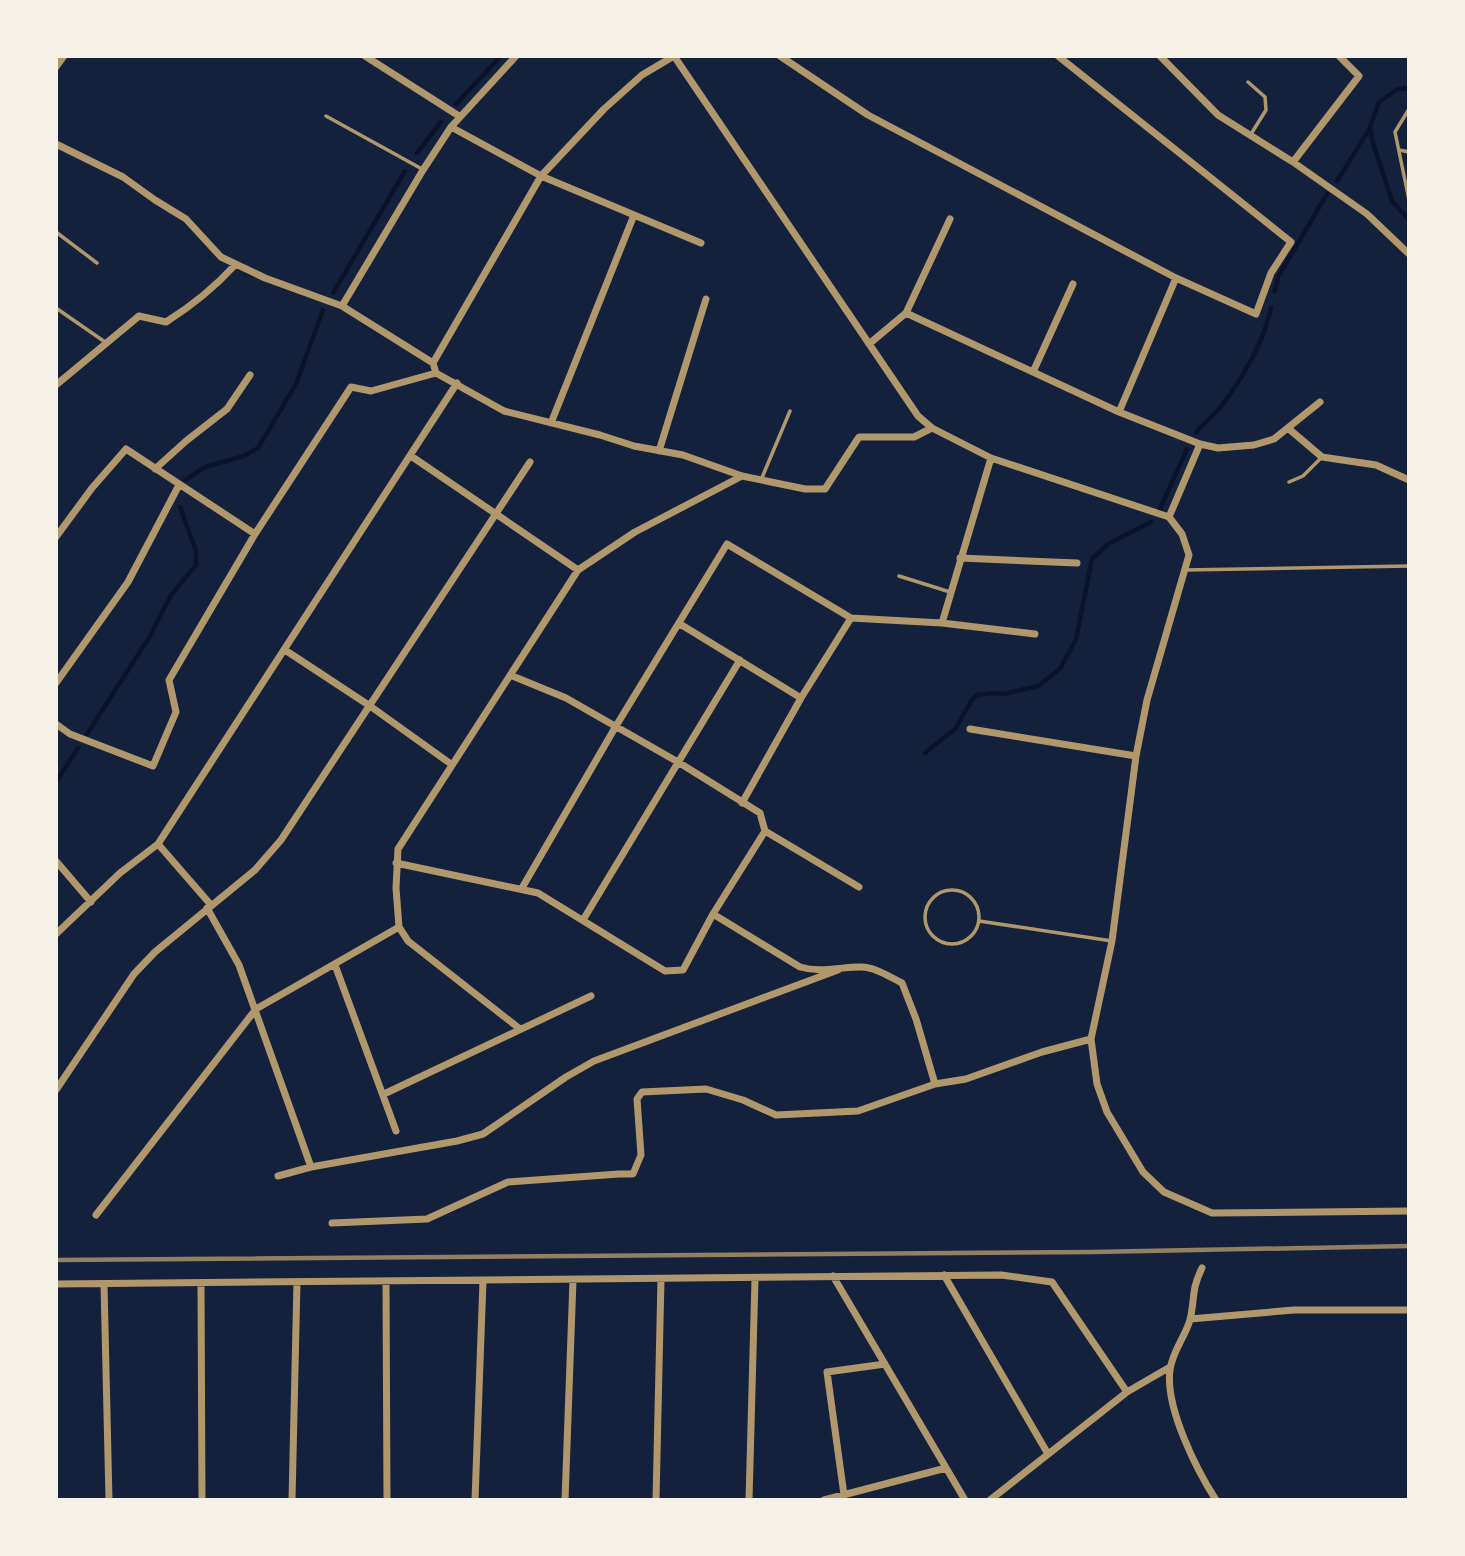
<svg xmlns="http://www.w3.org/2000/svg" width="1465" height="1556" font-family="Inter,sans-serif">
  <rect width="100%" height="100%" fill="#14213d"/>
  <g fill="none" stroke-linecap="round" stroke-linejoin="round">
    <path stroke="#0b132b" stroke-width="4.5" d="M 1409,88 L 1398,89 L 1379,102 L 1370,127 L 1372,140 L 1392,201 L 1409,220
      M 456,104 L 501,56
      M 417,153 L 441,122
      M 1337,181 L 1370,128
      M 1275,291 L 1278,277 L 1327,194
      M 333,293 L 405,171
      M 1196,433 C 1203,423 1214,416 1222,405 C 1243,378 1264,341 1271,308
      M 185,480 L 205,467 L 244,456 L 258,448 L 296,384 L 323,310
      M 1160,509 L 1187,449
      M 87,734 L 150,636 L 171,595 L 196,565 L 196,551 L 180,507
      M 925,753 L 956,728 L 971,701 L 977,695 L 993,693 L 1004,694 L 1038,686 L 1060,669 L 1076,639 L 1092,559 L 1108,544 L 1151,522
      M 56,782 L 78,748"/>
    <path stroke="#b1986c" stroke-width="3.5" d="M 1248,82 L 1265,97 L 1266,110 L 1251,134
      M 1409,109 L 1395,132 L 1409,200
      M 326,116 L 422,169
      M 1399,150 L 1409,152
      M 56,232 L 97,263
      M 56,308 L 105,342
      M 761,480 L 790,411
      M 1289,482 L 1303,476 L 1322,457
      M 1185,570 L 1409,566
      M 899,576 L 950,592
      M925 917a27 27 0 1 1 54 0a27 27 0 1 1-54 0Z
      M 979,921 L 1112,941"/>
    <path stroke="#b1986c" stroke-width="7" d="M 365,56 L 459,116
      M 674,56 L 918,416 L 932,428 L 991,458 L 1169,517 L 1182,534 L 1189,555 L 1147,700 L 1136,756 L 1112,941 L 1091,1039 L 1097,1084 L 1107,1112 L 1143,1172 L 1164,1192 L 1212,1213 L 1409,1211
      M 780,56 L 868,115 L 1176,278 L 1256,314 L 1271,273 L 1291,242 L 1058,56
      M 1160,56 L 1218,115 L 1293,162 L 1367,214 L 1409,254
      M 56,67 L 64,56
      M 451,127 L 541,176 L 701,243
      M 56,144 L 123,177 L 155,200 L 186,219 L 221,257 L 265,278 L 342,306 L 433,363 L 436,373 L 504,411 L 600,435 L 634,446 L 683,455 L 742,476 L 805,489 L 825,489 L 859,437 L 914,437 L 932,428
      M 1293,162 L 1359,76 L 1339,56
      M 342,306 L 423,170 L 451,127 L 516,56
      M 906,313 L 950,219
      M 869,344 L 906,313 L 1119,412 L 1200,444 L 1218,448 L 1254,445 L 1274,439 L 1320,402
      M 433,363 L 541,176 L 604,109 L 642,75 L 674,56
      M 1033,372 L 1073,284
      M 56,385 L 139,316 L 166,322 C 193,305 214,288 235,265
      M 1119,412 L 1176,278
      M 551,423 L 634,215
      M 1289,429 L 1322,457 L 1376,465 L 1409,480
      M 659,451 L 706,299
      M 411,456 L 578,570
      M 155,469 L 186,441 L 227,409 L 250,375
      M 1169,517 L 1200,444
      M 56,537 L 92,488 L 126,449 L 255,534
      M 960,558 L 1077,563
      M 942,623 L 1035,634
      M 680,624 L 801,698
      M 285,650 L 370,706 L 451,764
      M 56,683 L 128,582 L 179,485
      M 56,724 L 70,734 L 153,766 L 176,712 L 169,680 L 255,534 L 351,387 L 371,391 L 436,373
      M 970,729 L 1136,756
      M 742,803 L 801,698 L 851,618 L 942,623 L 991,458
      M 765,831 L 859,887
      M 158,844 L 211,905
      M 56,861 L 91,902
      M 396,863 L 538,893 L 665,971 L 683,970 L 713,914 L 765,831 L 760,813 L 678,762 L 566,698 L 510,675
      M 522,888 L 616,726 L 727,544 L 851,618
      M 207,908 L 239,965 L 311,1167
      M 713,914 L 800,967 C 821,973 839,967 861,967 C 875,967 890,977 902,983 L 916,1019 L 935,1084
      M 583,920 L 740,660
      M 399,927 L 408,941 L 520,1029
      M 56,934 L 120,873 L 158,844 L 457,383
      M 335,965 L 396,1131
      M 56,1090 L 134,974 L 155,952 L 255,870 L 281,840 L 530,462
      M 384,1094 L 591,996
      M 278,1176 L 311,1167 L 457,1141 L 483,1134 L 566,1077 L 594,1061 L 838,970
      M 96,1215 L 256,1009 L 399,927 L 396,888 L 398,849 L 578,570 L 635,532 L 742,476
      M 332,1223 L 427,1219 L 508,1182 L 619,1174 L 633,1174 L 641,1155 L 637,1099 L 642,1092 L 706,1089 L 743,1100 L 776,1115 L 858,1111 L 935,1084 L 966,1079 L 1042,1052 L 1091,1039
      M 1202,1268 C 1191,1290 1195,1299 1190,1320 C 1185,1337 1172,1352 1170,1370 C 1165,1407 1196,1469 1216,1500
      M 944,1275 L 1048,1454
      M 833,1276 L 965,1500
      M 386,1282 L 387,1500
      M 201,1283 L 202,1500
      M 56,1284 L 1001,1275 L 1052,1282 L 1127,1392
      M 104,1284 L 109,1500
      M 1190,1319 L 1294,1310 L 1409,1310
      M 844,1495 L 827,1372 L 885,1364
      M 292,1500 L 297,1282
      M 475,1500 L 483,1281
      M 565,1500 L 573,1280
      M 656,1500 L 661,1279
      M 749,1500 L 755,1279
      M 824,1500 L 946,1468
      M 990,1500 L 1127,1392 L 1170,1367"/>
    <path stroke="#918062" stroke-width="4.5" d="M 56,1260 L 1093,1252 L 1409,1246"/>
  </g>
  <rect width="1465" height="1556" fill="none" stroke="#f6f1e7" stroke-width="116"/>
</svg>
